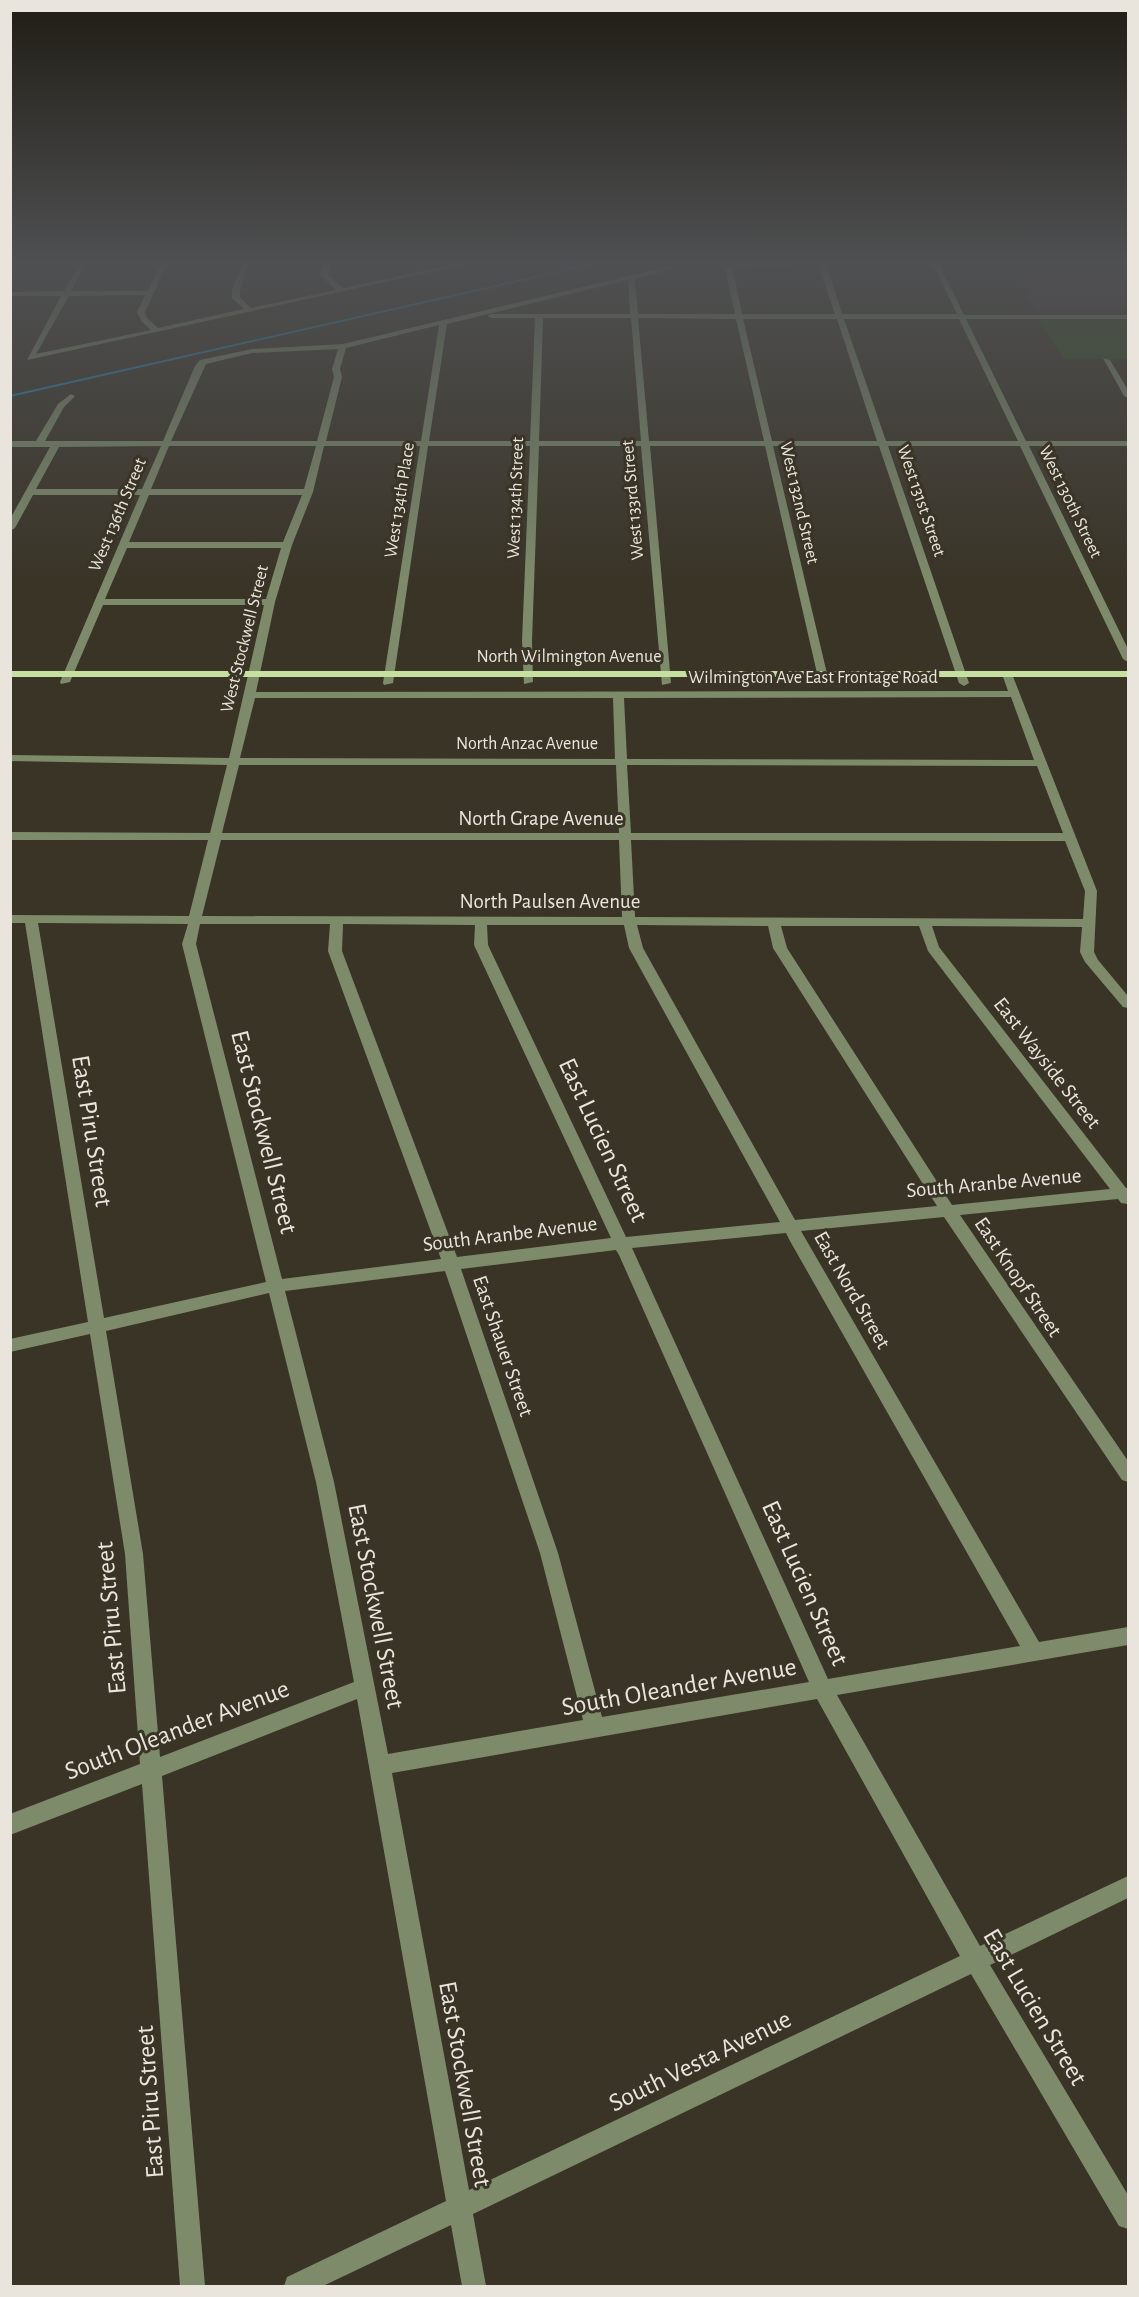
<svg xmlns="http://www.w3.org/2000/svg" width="1139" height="2297" font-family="'Alegreya Sans',sans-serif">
  <rect width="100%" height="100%" fill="#3a3427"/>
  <path fill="#473640" d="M 1009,262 L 1128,262 L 1128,311 L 1036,311 Z"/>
  <path fill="#334b1d" d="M 1040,320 L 1128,320 L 1128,359 L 1063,359 Z"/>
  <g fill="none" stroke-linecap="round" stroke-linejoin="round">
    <path stroke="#2484b0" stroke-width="2" d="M 10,396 L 602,262"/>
    <path fill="#7d8b6b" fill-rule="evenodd" d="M 81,262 L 87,262 L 71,291 L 148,291 L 162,262 L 168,262 L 145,312 L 147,318 L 158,328 L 244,309 L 232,298 L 232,290 L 243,262 L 249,262 L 240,290 L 240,297 L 251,308 L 336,290 L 320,275 L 325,262 L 331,262 L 328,275 L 343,288 L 465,262 L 477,262 L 27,360 L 61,296 L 10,296 L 10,292 L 64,291 ZM 145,295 L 137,312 L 141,321 L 151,330 L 36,354 L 69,296 Z
      M 750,262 L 826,262 L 842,314 L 957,314 L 932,262 L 938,262 L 964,315 L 1128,315 L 1128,319 L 966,319 L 1026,441 L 1128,441 L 1128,446 L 1029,446 L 1128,649 L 1128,662 L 1123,659 L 1020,446 L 888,446 L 969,683 L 964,686 L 959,683 L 879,446 L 773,446 L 829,682 L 824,685 L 819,682 L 765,446 L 650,446 L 671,683 L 662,685 L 641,446 L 539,446 L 532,641 L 533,682 L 524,684 L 522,641 L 530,446 L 428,446 L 393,683 L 384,685 L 383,683 L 420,446 L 324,446 L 313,492 L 292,545 L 275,602 L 256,692 L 1008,691 L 1002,674 L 1007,671 L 1012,674 L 1097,891 L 1094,952 L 1098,960 L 1128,996 L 1128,1008 L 1123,1007 L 1085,962 L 1080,952 L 1082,927 L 932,926 L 939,947 L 1126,1188 L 1128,1188 L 1128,1204 L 1121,1203 L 1118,1199 L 960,1215 L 1128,1461 L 1128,1482 L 1122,1480 L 944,1217 L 801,1231 L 1039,1642 L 1128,1627 L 1128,1645 L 837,1695 L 980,1946 L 1128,1876 L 1128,1898 L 990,1965 L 1128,2195 L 1128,2229 L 1119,2226 L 971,1974 L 473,2214 L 486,2286 L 462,2286 L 451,2225 L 323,2286 L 284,2286 L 287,2277 L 446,2201 L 357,1699 L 162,1776 L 205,2286 L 180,2286 L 142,1784 L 10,1835 L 10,1814 L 140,1764 L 125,1554 L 90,1334 L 10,1352 L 10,1339 L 88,1322 L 25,923 L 10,923 L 10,915 L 189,916 L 208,840 L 10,840 L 10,832 L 210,833 L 227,765 L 10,761 L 10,755 L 229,758 L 264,605 L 103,605 L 70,682 L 61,684 L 60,682 L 140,495 L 33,495 L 15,528 L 10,531 L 10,519 L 50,447 L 10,447 L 10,441 L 36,441 L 58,404 L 71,394 L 75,396 L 64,407 L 45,441 L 163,441 L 195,366 L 200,360 L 252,349 L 343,344 L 671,266 L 673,269 L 635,279 L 638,314 L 735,314 L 725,268 ZM 818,264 L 835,314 L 742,314 L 733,269 L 755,265 ZM 628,280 L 630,314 L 491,314 L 487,316 L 491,318 L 535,318 L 530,441 L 429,441 L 447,324 ZM 543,318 L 631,318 L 641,441 L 539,441 ZM 638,318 L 736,319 L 764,441 L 649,441 ZM 743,319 L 837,319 L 877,441 L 772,441 ZM 844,319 L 959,319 L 1018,441 L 886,441 ZM 439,325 L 421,441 L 326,441 L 342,377 L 340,369 L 346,348 ZM 338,349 L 332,369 L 334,377 L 317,441 L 171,441 L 206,364 L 252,353 ZM 161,446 L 142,489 L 36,489 L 59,447 ZM 169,446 L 316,446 L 304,489 L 151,489 ZM 149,495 L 302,495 L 283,542 L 129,542 ZM 127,548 L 281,548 L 266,599 L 105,599 ZM 1011,697 L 1034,760 L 627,759 L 624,698 ZM 255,698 L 613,698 L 615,759 L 240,758 ZM 239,765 L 616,765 L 619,833 L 222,833 ZM 627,765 L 1037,766 L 1063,833 L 631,833 ZM 221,840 L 619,840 L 622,917 L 202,916 ZM 631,840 L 1065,841 L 1085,891 L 1083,919 L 635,917 ZM 38,923 L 188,924 L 182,944 L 266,1282 L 104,1318 ZM 200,924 L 330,924 L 328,951 L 441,1259 L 282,1279 L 196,944 ZM 343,924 L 475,925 L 474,945 L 611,1238 L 457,1257 L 342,951 ZM 487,925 L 624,925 L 629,948 L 780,1222 L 626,1237 L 488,945 ZM 637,925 L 768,926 L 773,948 L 937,1206 L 795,1220 L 643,948 ZM 781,926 L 919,926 L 928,951 L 1110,1189 L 952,1205 L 787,948 ZM 786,1233 L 790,1241 L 1020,1646 L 828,1679 L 632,1248 ZM 616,1250 L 619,1255 L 809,1682 L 602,1717 L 558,1553 L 461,1269 ZM 445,1271 L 540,1553 L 583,1720 L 388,1754 L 334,1482 L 285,1291 ZM 269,1293 L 316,1482 L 354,1682 L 160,1757 L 143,1554 L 106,1331 ZM 817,1699 L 960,1956 L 469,2190 L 392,1773 Z
      M 1103,358 L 1110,360 L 1128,390 L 1128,398 L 1124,396 Z"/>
    <path fill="#c6e19f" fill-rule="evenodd" d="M 10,671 L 1128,671 L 1128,677 L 10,677 Z"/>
  </g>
  <linearGradient id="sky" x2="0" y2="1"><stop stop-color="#201d15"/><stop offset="0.45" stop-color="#4f5052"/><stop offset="1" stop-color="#4f5052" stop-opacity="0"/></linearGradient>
  <rect width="1139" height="583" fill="url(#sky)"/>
  <g text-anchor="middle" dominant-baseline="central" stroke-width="6" stroke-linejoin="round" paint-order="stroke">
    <g font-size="18" fill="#e9e5dd" stroke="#3a3427">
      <text transform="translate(516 498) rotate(-88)">West 134th Street</text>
      <text transform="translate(400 500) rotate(-81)">West 134th Place</text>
      <text transform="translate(633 500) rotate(-95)">West 133rd Street</text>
      <text transform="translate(921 501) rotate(71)">West 131st Street</text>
      <text transform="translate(1070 502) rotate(64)">West 130th Street</text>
      <text transform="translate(799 503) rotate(77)">West 132nd Street</text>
      <text transform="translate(118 515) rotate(-67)">West 136th Street</text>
      <text transform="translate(245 639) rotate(-76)">West Stockwell Street</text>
      <text x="569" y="657">North Wilmington Avenue</text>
      <text x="813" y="678">Wilmington Ave East Frontage Road</text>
      <text x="527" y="744">North Anzac Avenue</text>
    </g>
    <g font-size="21" fill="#e9e5dd" stroke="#3a3427">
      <text x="541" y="818">North Grape Avenue</text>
      <text x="550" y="901">North Paulsen Avenue</text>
      <text transform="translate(1047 1063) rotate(52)">East Wayside Street</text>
      <text transform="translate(994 1183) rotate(-5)">South Aranbe Avenue</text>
      <text transform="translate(510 1234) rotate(-7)">South Aranbe Avenue</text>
      <text transform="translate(1018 1277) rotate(56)">East Knopf Street</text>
      <text transform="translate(852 1290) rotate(60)">East Nord Street</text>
      <text transform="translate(503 1346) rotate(71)">East Shauer Street</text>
    </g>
    <g font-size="26" fill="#e9e5dd" stroke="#3a3427">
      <text transform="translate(92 1131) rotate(81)">East Piru Street</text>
      <text transform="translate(264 1132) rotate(76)">East Stockwell Street</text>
      <text transform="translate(603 1140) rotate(65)">East Lucien Street</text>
      <text transform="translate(805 1583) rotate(66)">East Lucien Street</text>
      <text transform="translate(376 1606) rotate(79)">East Stockwell Street</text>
      <text transform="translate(111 1618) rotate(-95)">East Piru Street</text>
      <text transform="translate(679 1687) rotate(-10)">South Oleander Avenue</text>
      <text transform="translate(177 1730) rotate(-21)">South Oleander Avenue</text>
      <text transform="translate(1035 2007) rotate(59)">East Lucien Street</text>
      <text transform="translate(700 2061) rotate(-26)">South Vesta Avenue</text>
      <text transform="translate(465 2084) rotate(80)">East Stockwell Street</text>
      <text transform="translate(150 2102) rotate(-94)">East Piru Street</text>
    </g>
  </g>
  <rect width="1139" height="2297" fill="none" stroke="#e9e5dd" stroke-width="24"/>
</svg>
